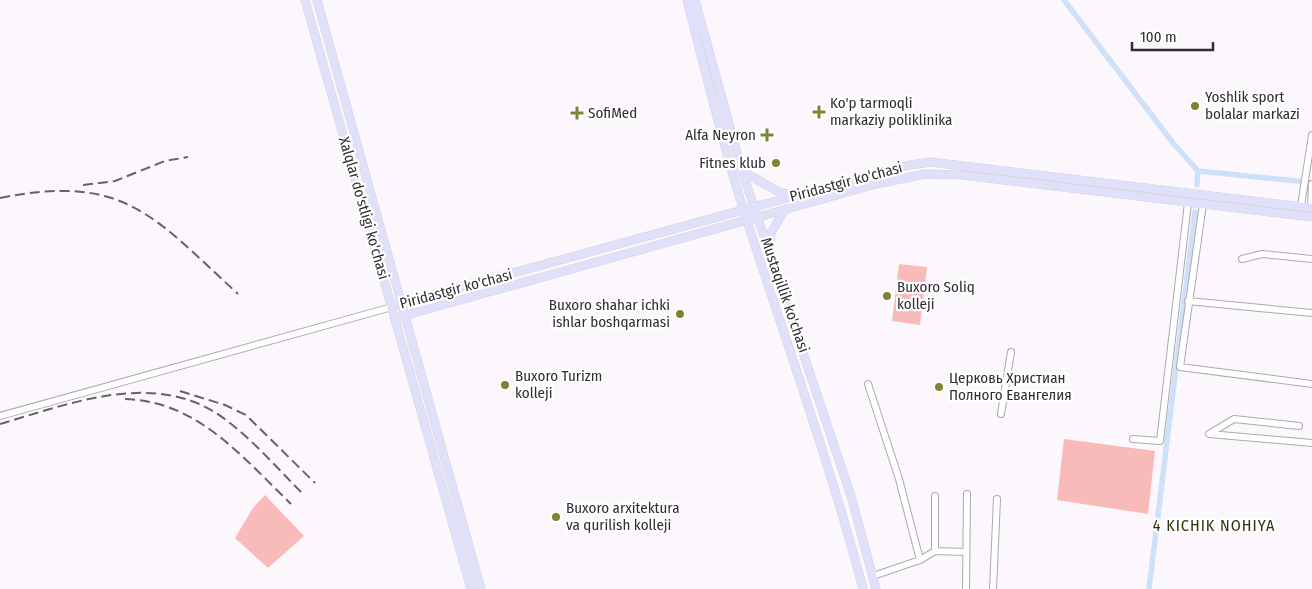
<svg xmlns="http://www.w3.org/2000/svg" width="1312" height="589" font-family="'Fira Sans Condensed',sans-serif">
  <rect width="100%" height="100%" fill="#fbf7fd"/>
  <path fill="#f8bbb9" d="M 899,264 L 927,267 L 920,325 L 892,321 Z
    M 1064,439 L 1155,451 L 1148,514 L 1057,500 Z
    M 265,495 L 304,536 L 268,568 L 235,538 L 253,508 Z"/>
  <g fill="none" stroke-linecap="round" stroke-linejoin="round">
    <path stroke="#cee1f8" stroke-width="5.5" d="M 1064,0 L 1173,143 L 1198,171 L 1197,185
      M 1198,171 L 1308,182
      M 1149,589 L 1195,212"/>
    <g stroke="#ada9ae" stroke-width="8">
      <path id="minor" d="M 1203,204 L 1180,367 L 1312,384
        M 1301,206 L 1312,135
        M 1311,208 L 1312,184
        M 1242,259 L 1262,254 L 1312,259
        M 1188,301 L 1312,313
        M 868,384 L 899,479 L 920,560 L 873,576
        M 1001,414 L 1011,352
        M 0,416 L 392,307
        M 1299,426 L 1234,419 L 1209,434 L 1312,443
        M 1133,439 L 1160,441 L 1188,203
        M 935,551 L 935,496
        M 920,560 L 935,551 L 966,552
        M 966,589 L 967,494
        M 993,589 L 997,499"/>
    </g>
    <g stroke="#d5d5d6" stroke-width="9">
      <path id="major" d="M 305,0 L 471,589
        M 317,0 L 481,589
        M 687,0 C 706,73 723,147 746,218 C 786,342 830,463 863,589
        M 695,0 L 742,171 L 851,496 L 876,589
        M 742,171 L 779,192 L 792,195
        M 770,245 L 771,233 L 785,209
        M 392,306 L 904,166 L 930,162 L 1312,208
        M 396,318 L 876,184 L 925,174 L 962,175 L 1312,217"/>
    </g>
    <use href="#minor" stroke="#fff" stroke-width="6"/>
    <use href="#major" stroke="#e0e0fb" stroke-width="8"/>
    <path stroke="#656366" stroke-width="2" stroke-dasharray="10 5" stroke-linecap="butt" d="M 83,185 L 115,181 L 165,161 L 188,157
      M 0,198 C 124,173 153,216 238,294
      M 180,391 L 225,405 L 246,415 L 315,483
      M 125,399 C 198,401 243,458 291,504
      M 0,424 C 72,403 159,368 226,420 C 254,441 278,469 303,494"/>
  </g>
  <g fill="#7b8634" stroke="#fff" stroke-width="2">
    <circle cx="1195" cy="106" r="5"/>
    <path d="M816.5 104.5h5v5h5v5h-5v5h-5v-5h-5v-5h5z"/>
    <path d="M574.5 105.5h5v5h5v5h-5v5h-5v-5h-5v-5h5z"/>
    <path d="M764.5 127.5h5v5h5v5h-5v5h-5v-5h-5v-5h5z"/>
    <circle cx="776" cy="163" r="5"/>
    <circle cx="887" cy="296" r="5"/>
    <circle cx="680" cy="314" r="5"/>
    <circle cx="505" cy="385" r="5"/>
    <circle cx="939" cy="387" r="5"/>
    <circle cx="556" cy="517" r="5"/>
  </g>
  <g text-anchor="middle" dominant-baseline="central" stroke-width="4.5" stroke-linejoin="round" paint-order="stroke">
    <g font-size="15" fill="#2f2e30" stroke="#fff" text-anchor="start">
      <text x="1205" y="97">Yoshlik sport<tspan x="1205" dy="17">bolalar markazi</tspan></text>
      <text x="830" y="103">Ko'p tarmoqli<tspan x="830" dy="17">markaziy poliklinika</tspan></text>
      <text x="588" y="113">SofiMed</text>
      <text x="756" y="135" text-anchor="end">Alfa Neyron</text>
      <text x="766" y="163" text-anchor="end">Fitnes klub</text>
      <text x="897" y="287">Buxoro Soliq<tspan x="897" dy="17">kolleji</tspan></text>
      <text x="670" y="305" text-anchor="end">Buxoro shahar ichki<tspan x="670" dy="17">ishlar boshqarmasi</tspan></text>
      <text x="515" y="376">Buxoro Turizm<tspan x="515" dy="17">kolleji</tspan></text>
      <text x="949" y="378">Церковь Христиан<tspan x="949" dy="17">Полного Евангелия</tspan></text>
      <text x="566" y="508">Buxoro arxitektura<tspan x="566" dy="17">va qurilish kolleji</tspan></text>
    </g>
    <g font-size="15" fill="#2f2e30" stroke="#fff">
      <text transform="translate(846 182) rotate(-15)">Piridastgir ko'chasi</text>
      <text transform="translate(364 208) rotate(74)">Xalqlar do'stligi ko'chasi</text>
      <text transform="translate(456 289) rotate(-15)">Piridastgir ko'chasi</text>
      <text transform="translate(785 295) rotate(71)">Mustaqillik ko'chasi</text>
    </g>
    <g font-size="16" letter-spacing="1" fill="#30360e" stroke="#fff">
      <text x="1214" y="525">4 KICHIK NOHIYA</text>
    </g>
  </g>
  <path d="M1132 42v8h81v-8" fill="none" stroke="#2f2e30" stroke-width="2.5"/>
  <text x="1140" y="42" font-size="15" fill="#2f2e30" stroke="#ffffff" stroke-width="4" paint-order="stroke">100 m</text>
</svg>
